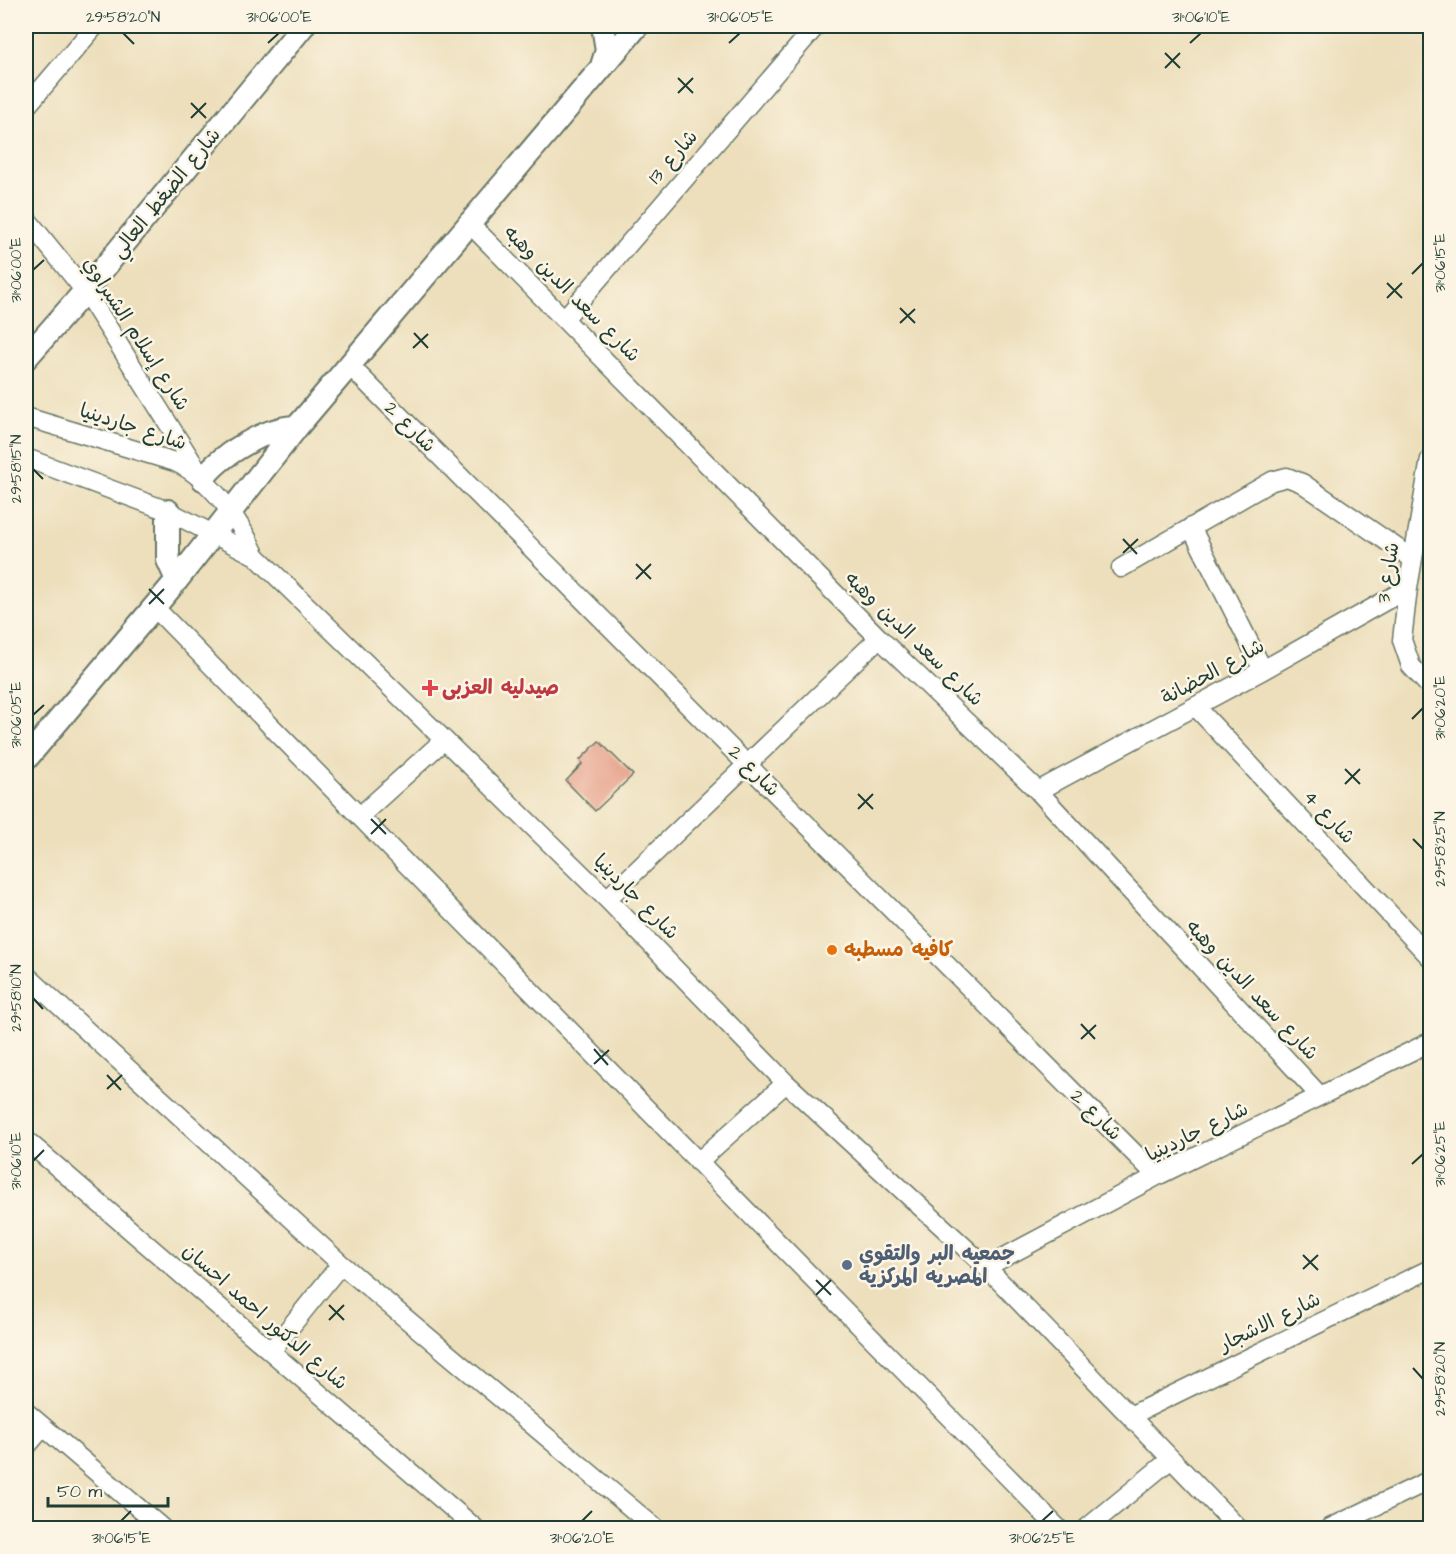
<svg xmlns="http://www.w3.org/2000/svg" width="1456" height="1554" font-family="'Architects Daughter','Playpen Sans Arabic',sans-serif">
  <rect width="100%" height="100%" fill="#fcf5e5"/>
  <filter id="ink" filterUnits="userSpaceOnUse"><feTurbulence type="fractalNoise" baseFrequency=".0167" numOctaves="2"/><feDisplacementMap in="SourceGraphic" scale="12" xChannelSelector="R" yChannelSelector="G"/><feConvolveMatrix kernelMatrix="1 2 1 2 8 2 1 2 1" color-interpolation-filters="sRGB"/></filter>
  <filter id="wash" filterUnits="userSpaceOnUse"><feTurbulence type="fractalNoise" baseFrequency=".008" numOctaves="4" result="noise"/><feDisplacementMap in="SourceGraphic" scale="24" xChannelSelector="R" yChannelSelector="G"/><feGaussianBlur stdDeviation="1.35" result="paint"/><feColorMatrix in="noise" values="0 0 0 0 0 0 0 0 0 0 0 0 0 0 0 0 0 1.4 0 .05"/><feComposite in="paint" operator="in"/></filter>
  <g filter="url(#wash)">
    <rect width="100%" height="100%" fill="#eddfbc"/>
    <g id="blocks">
      <path fill="#e39179" d="M 599,741 L 633,775 L 595,811 L 566,781 L 582,764 L 580,760 Z"/>
    </g>
  </g>
  <g filter="url(#ink)">
    <use href="#blocks" fill-opacity="0" stroke="#677664" stroke-width="1.5"/>
    <g fill="none" stroke-linecap="round" stroke-linejoin="round">
      <g stroke="#677664" stroke-width="21">
        <path id="minor" d="M 26,107 L 95,26
          M 26,218 L 85,291 L 203,479
          M 468,222 L 879,638 L 1038,791 L 1320,1096
          M 565,318 L 816,26
          M 350,366 L 1157,1176
          M 26,417 L 175,462 C 211,478 240,521 256,556
          M 26,458 L 168,511 L 256,556 L 607,899 L 786,1083 L 986,1267 L 1238,1528
          M 1430,459 L 1408,588 L 1402,640 L 1411,666 L 1430,687
          M 1191,527 L 1263,670
          M 1121,568 L 1272,481 L 1287,477 L 1302,483 L 1413,559
          M 154,607 L 1058,1528
          M 1196,707 L 1430,957
          M 1038,791 L 1263,670 L 1408,588
          M 361,815 L 444,740
          M 607,899 L 879,638
          M 26,975 L 341,1264 L 655,1528
          M 26,1140 L 475,1528
          M 698,1162 L 786,1083
          M 986,1267 L 1157,1176 L 1430,1042
          M 271,1351 L 341,1264
          M 26,1412 L 162,1528
          M 1130,1416 L 1430,1269
          M 26,1447 L 43,1427
          M 1087,1528 L 1171,1459
          M 1330,1528 L 1430,1480"/>
      </g>
      <g stroke="#677664" stroke-width="26">
        <path id="tertiary" d="M 602,66 L 607,50 L 603,26
          M 26,358 L 85,291 L 303,26
          M 203,479 C 218,456 269,426 297,427
          M 168,511 L 168,560 L 177,580
          M 26,759 L 177,580 L 297,427 L 637,26"/>
      </g>
      <use href="#minor" stroke="#fff" stroke-width="18"/>
      <use href="#tertiary" stroke="#fff" stroke-width="22"/>
    </g>
  </g>
  <path fill="none" stroke="#1f3d34" stroke-width="2" d="M 123,33 L 134,44M 268,43 L 279,33M 729,43 L 740,33M 1190,43 L 1201,33M 1165,53 L 1180,68M 1165,68 L 1180,53M 678,78 L 693,93M 678,93 L 693,78M 191,103 L 206,118M 191,118 L 206,103M 33,270 L 44,260M 1412,274 L 1423,263M 1387,283 L 1402,298M 1387,298 L 1402,283M 900,308 L 915,323M 900,323 L 915,309M 414,333 L 428,348M 413,348 L 428,334M 33,469 L 43,479M 1123,539 L 1137,554M 1123,553 L 1138,539M 636,564 L 651,579M 636,579 L 651,564M 149,589 L 164,604M 149,604 L 164,589M 33,715 L 44,705M 1412,719 L 1423,708M 1345,769 L 1360,784M 1345,784 L 1360,769M 858,794 L 873,809M 858,809 L 873,794M 371,819 L 386,834M 371,834 L 386,819M 1413,839 L 1423,849M 33,998 L 43,1009M 1081,1024 L 1095,1039M 1081,1039 L 1096,1025M 594,1049 L 608,1065M 594,1064 L 609,1050M 107,1075 L 121,1090M 107,1089 L 122,1075M 33,1161 L 44,1150M 1412,1164 L 1423,1154M 1303,1255 L 1318,1270M 1303,1269 L 1318,1255M 816,1280 L 831,1295M 816,1295 L 831,1280M 329,1305 L 344,1320M 329,1320 L 344,1305M 1413,1368 L 1423,1379M 121,1521 L 131,1511M 582,1521 L 592,1511M 1042,1521 L 1053,1511"/>
  <path fill="#e0444e" stroke="#fcf5e5" stroke-width="2" d="M427 679h6v6h6v6h-6v6h-6v-6h-6v-6h6z"/>
  <circle fill="#e8710a" stroke="#fcf5e5" stroke-width="2" cx="832" cy="950" r="6"/>
  <circle fill="#5c6f8a" stroke="#fcf5e5" stroke-width="2" cx="847" cy="1265" r="6"/>
  <g text-anchor="middle" dominant-baseline="central" stroke-width="5" stroke-linejoin="round" paint-order="stroke">
    <g font-size="20" fill="#1f3d34" stroke="#fcf5e5">
      <text transform="translate(673 157) rotate(-49)">شارع 13</text>
      <text transform="translate(166 193) rotate(-51)">شارع الضغط العالي</text>
      <text transform="translate(572 294) rotate(45)">شارع سعد الدين وهبه</text>
      <text transform="translate(136 334) rotate(57)">شارع إسلام الشبراوي</text>
      <text transform="translate(133 427) rotate(18)">شارع جاردينيا</text>
      <text transform="translate(410 427) rotate(45)">شارع 2</text>
      <text transform="translate(1388 573) rotate(-81)">شارع 3</text>
      <text transform="translate(914 639) rotate(44)">شارع سعد الدين وهبه</text>
      <text transform="translate(1213 672) rotate(-29)">شارع الحضانة</text>
      <text transform="translate(754 771) rotate(45)">شارع 2</text>
      <text transform="translate(1329 817) rotate(47)">شارع 4</text>
      <text transform="translate(636 897) rotate(45)">شارع جاردينيا</text>
      <text transform="translate(1252 990) rotate(47)">شارع سعد الدين وهبه</text>
      <text transform="translate(1096 1115) rotate(45)">شارع 2</text>
      <text transform="translate(1197 1132) rotate(-26)">شارع جاردينيا</text>
      <text transform="translate(265 1317) rotate(41)">شارع الدكتور احمد احسان</text>
      <text transform="translate(1270 1322) rotate(-26)">شارع الاشجار</text>
    </g>
    <g font-size="20" font-weight="bold" fill="#be3a42" stroke="#fcf5e5" text-anchor="start">
      <text x="442" y="688">صيدليه العزبى</text>
    </g>
    <g font-size="20" font-weight="bold" fill="#c56008" stroke="#fcf5e5" text-anchor="start">
      <text x="844" y="950">كافيه مسطبه</text>
    </g>
    <g font-size="20" font-weight="bold" fill="#4e5e75" stroke="#fcf5e5" text-anchor="start">
      <text x="859" y="1254">جمعيه البر والتقوي<tspan x="859" dy="23">المصريه المركزيه</tspan></text>
    </g>
  </g>
  <rect width="1456" height="1554" fill="none" stroke="#fcf5e5" stroke-width="66"/>
  <path d="M48 1497v9h120v-9" fill="none" stroke="#1f3d34" stroke-width="3"/>
  <text x="57" y="1497" font-size="18" fill="#1f3d34" stroke="#fcf5e5" stroke-width="4.5" paint-order="stroke">50 m</text>
  <rect x="33" y="33" width="1390" height="1488" fill="none" stroke="#1f3d34" stroke-width="2"/>
  <g font-size="15" text-anchor="middle" fill="#1f3d34">
    <text x="123" y="22">29°58'20"N</text>
    <text x="279" y="22">31°06'00"E</text>
    <text x="740" y="22">31°06'05"E</text>
    <text x="1201" y="22">31°06'10"E</text>
    <text transform="translate(1440 263) rotate(-90)" y="5">31°06'15"E</text>
    <text transform="translate(16 270) rotate(-90)" y="5">31°06'00"E</text>
    <text transform="translate(16 469) rotate(-90)" y="5">29°58'15"N</text>
    <text transform="translate(1440 708) rotate(-90)" y="5">31°06'20"E</text>
    <text transform="translate(16 715) rotate(-90)" y="5">31°06'05"E</text>
    <text transform="translate(1440 849) rotate(-90)" y="5">29°58'25"N</text>
    <text transform="translate(16 998) rotate(-90)" y="5">29°58'10"N</text>
    <text transform="translate(1440 1154) rotate(-90)" y="5">31°06'25"E</text>
    <text transform="translate(16 1161) rotate(-90)" y="5">31°06'10"E</text>
    <text transform="translate(1440 1379) rotate(-90)" y="5">29°58'20"N</text>
    <text x="121" y="1543">31°06'15"E</text>
    <text x="582" y="1543">31°06'20"E</text>
    <text x="1042" y="1543">31°06'25"E</text>
  </g>
</svg>
